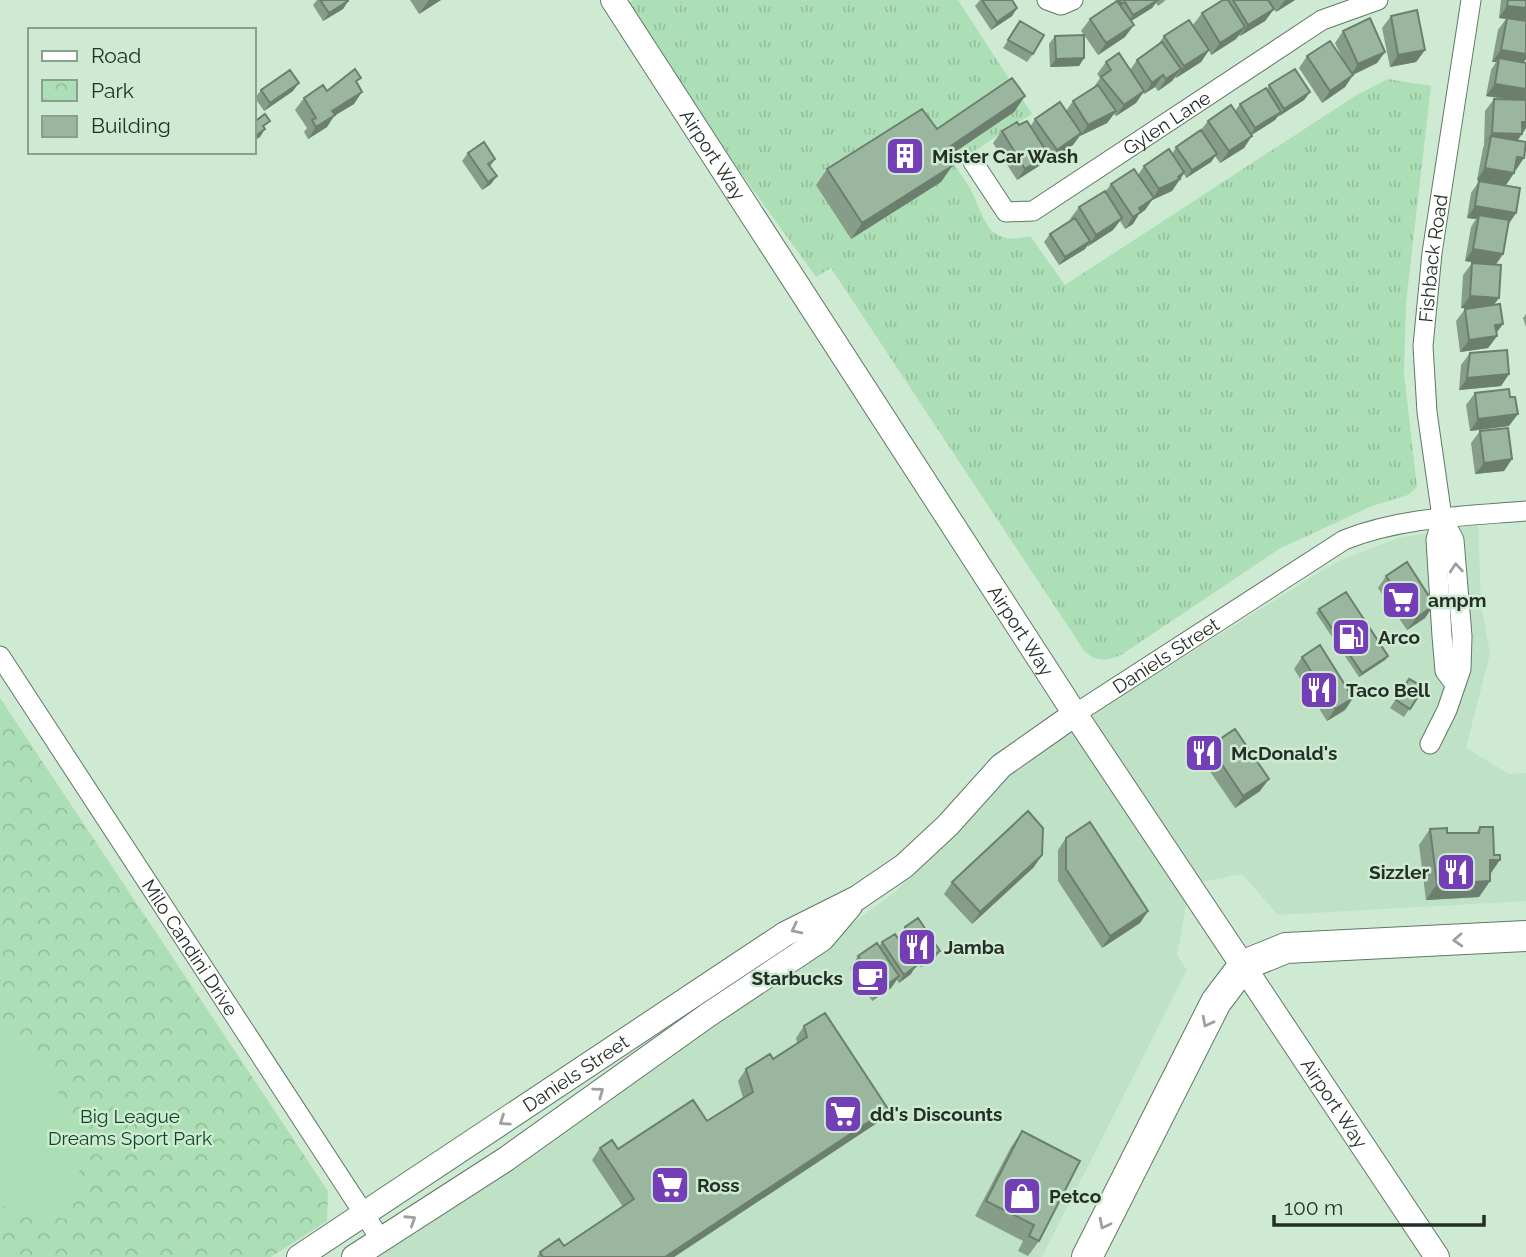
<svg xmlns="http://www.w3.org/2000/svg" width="1526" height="1257" font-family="Raleway,sans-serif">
  <defs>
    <pattern id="grass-tufts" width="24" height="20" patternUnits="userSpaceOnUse" patternTransform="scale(1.75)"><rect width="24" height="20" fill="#addfb6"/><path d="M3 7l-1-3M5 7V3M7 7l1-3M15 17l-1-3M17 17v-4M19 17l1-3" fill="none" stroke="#95c09c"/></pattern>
    <pattern id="park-crowns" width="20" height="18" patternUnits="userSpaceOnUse" patternTransform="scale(1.75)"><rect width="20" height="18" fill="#addfb6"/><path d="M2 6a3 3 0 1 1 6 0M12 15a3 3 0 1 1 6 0" fill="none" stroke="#95c09c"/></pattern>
  </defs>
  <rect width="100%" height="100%" fill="#ceead3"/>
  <path fill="#bfe1c5" d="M 1478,524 L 1481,606 L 1490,653 L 1466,748 L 1509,774 L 1526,773 L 1526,901 L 1278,915 L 1242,874 L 1196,883 L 1086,718 L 1338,561 L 1398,538 Z
    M 1072,729 L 1189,889 L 1177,955 L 1187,970 L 1042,1257 L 363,1257 L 811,954 L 895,892 L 1007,776 Z"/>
  <path fill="url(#grass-tufts)" d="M 634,0 L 958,0 L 1032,114 L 954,164 C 959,172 965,180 970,188 C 986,219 986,247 1030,236 L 1065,285 L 1355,96 L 1388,79 L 1431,86 L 1406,303 L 1404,373 L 1417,487 L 1408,495 L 1372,506 L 1279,549 L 1121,655 C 1106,661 1098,662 1085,652 L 831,268 L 816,277 L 688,100 L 628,3 Z"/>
  <path fill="url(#park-crowns)" d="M 0,698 L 328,1191 L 327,1221 L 271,1257 L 0,1257 Z"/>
  <path fill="#addfb6" d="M 0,1036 L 49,1071 L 83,1150 L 70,1220 L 0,1205 Z"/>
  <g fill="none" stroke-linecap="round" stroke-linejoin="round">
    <g stroke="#607965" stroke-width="21">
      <g id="minor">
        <path d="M 1047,0 L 1061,5 L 1073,0"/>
        <path id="s1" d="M 973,162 L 1006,212 L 1033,211 L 1322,20 L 1378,0"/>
        <path d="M 1442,517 L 1436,540 L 1442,636 L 1445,671 L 1454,683"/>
        <path id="s2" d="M 0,656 L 381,1240"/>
        <path id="s3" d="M 1075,714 L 1344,540 C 1402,517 1465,516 1526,511"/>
        <path id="s4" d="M 1430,744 L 1447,710 L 1461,669 L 1462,636 L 1454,540 L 1442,517 L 1427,412 L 1423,346 L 1432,253 L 1471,0"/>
      </g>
    </g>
    <g stroke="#607965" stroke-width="26">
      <g id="major">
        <path id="s5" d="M 613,0 L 1075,714 L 1437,1257"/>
        <path id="s6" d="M 299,1257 L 785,934 L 857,898 L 904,866 L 948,825 L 1001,766 L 1075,714"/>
        <path d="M 354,1257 L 506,1159 L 708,1015 L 822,939 L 850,906"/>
      </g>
    </g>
    <g stroke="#607965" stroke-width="32">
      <path id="highway" d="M 1087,1257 L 1216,1002 L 1244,965 L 1286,948 L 1526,936"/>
    </g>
    <use href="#minor" stroke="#fff" stroke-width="19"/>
    <use href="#major" stroke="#fff" stroke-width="24"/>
    <use href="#highway" stroke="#fff" stroke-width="30"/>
  </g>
  <path fill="#859d89" d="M 317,0 L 348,0 L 348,1 L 343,9 L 323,21 L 313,5 Z
    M 410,0 L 441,0 L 419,14 Z
    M 980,0 L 1012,0 L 1017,8 L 1012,16 L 991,30 L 975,6 Z
    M 1116,0 L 1166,0 L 1158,6 L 1156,3 L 1152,8 L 1131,21 L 1125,37 L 1098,55 L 1084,35 L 1084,58 L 1079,66 L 1050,67 L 1049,44 L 1055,36 L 1084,35 L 1081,31 L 1090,19 L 1114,3 Z
    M 1223,0 L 1268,0 L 1274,9 L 1265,21 L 1240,36 L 1239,35 L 1236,39 L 1211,55 L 1209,50 L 1201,62 L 1176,78 L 1175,77 L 1172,81 L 1158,91 L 1155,87 L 1144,94 L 1143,93 L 1136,103 L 1116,116 L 1114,114 L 1107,123 L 1080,136 L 1073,145 L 1048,162 L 1045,158 L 1039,166 L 1017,180 L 993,143 L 1002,131 L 1019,125 L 1030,127 L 1035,119 L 1066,111 L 1073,101 L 1094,87 L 1100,78 L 1097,74 L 1106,62 L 1130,70 L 1137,60 L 1158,45 L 1164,36 L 1202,40 L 1193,25 L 1202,13 Z
    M 1268,0 L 1295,0 L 1276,12 Z
    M 1501,0 L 1526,0 L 1517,20 L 1526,21 L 1526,59 L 1524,62 L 1526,63 L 1526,128 L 1518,140 L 1516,170 L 1514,170 L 1514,173 L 1506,185 L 1477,180 L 1483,148 L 1484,145 L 1485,111 L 1494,99 L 1507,99 L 1486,96 L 1491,70 L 1496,62 L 1492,62 L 1498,30 L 1506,19 L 1499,18 Z
    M 1391,16 L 1425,50 L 1416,62 L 1390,67 L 1382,28 Z
    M 1020,21 L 1033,54 L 1027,62 L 1003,48 Z
    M 1343,31 L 1385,52 L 1377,63 L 1353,75 L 1345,87 L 1322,103 L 1299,68 L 1307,56 L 1343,60 L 1335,43 Z
    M 357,83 L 354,104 L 334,116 L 327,127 L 308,139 L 304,132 L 307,128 L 295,110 L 304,98 L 327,91 Z
    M 1269,85 L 1310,92 L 1304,100 L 1278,116 L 1275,120 L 1251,135 L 1244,148 L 1220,163 L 1215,156 L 1211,162 L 1186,178 L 1184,174 L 1172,191 L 1152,200 L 1145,210 L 1139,214 L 1133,224 L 1125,229 L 1120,221 L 1113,230 L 1087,246 L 1085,249 L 1059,265 L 1044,242 L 1050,234 L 1071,221 L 1070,219 L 1079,207 L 1105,192 L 1111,184 L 1138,175 L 1144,166 L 1172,154 L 1176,147 L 1201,130 L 1208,121 L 1235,111 L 1240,104 L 1267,89 Z
    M 261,90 L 293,91 L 264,111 L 255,98 Z
    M 1025,96 L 1014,112 L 946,158 L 952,166 L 941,182 L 851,239 L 816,185 L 827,169 Z
    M 468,153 L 495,159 L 490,167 L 491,184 L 482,190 L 462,161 Z
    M 1479,181 L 1516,213 L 1508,224 L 1503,254 L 1495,265 L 1494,305 L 1503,324 L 1496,333 L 1497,336 L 1488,348 L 1460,352 L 1456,321 L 1465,309 L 1469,308 L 1461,308 L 1463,275 L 1472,263 L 1485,264 L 1465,261 L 1471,227 L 1476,219 L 1467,218 L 1471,193 Z
    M 1526,314 L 1526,327 L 1523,318 Z
    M 1470,353 L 1509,374 L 1501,386 L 1459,390 L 1461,365 Z
    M 1475,393 L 1509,426 L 1470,431 L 1466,405 Z
    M 1480,431 L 1512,459 L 1504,471 L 1475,474 L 1471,443 Z
    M 1386,576 L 1433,606 L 1425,618 L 1407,630 L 1378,588 Z
    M 1319,609 L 1388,656 L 1385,660 L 1359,677 L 1316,613 Z
    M 1302,657 L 1353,698 L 1345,710 L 1327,721 L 1294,669 Z
    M 1404,687 L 1424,687 L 1404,717 L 1390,708 Z
    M 1217,741 L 1260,791 L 1235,808 L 1198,754 L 1207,742 Z
    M 1480,827 L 1490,874 L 1490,881 L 1479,897 L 1426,900 L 1419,845 L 1430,829 L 1447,833 L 1476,833 Z
    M 1066,838 L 1148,911 L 1140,923 L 1102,948 L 1058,881 L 1058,850 Z
    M 1034,867 L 972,924 L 944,894 L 952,882 Z
    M 905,927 L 940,951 L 934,959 L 921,967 L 900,935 Z
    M 882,942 L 911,974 L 899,983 L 897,980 L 891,988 L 872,1001 L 850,968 L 858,956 L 879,947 Z
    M 804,1026 L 888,1109 L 880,1121 L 674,1257 L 537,1257 L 540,1252 L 564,1246 L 623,1207 L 592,1160 L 600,1148 L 618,1149 L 707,1121 L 743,1098 L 738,1081 L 746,1069 L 773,1059 L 797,1043 L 796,1038 Z
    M 1022,1131 L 1039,1241 L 1028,1256 L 1018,1251 L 1023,1241 L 975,1216 L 1011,1147 Z"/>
  <path fill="#6c7f6f" d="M 429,0 L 441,0 L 419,14 Z
    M 1158,0 L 1152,8 L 1128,23 L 1133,15 Z
    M 1285,0 L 1295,0 L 1276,12 Z
    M 348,1 L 343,9 L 323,21 L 329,13 Z
    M 1507,6 L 1526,8 L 1526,21 L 1499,18 Z
    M 1017,8 L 1012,16 L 991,30 L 997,22 Z
    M 1274,9 L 1265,21 L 1240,36 L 1248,25 Z
    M 1134,25 L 1125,37 L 1098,55 L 1106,43 Z
    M 1245,27 L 1236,39 L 1211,55 L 1220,43 Z
    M 1209,50 L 1201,62 L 1176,78 L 1184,66 Z
    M 1425,50 L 1416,62 L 1390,67 L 1398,55 Z
    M 1501,50 L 1526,54 L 1526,59 L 1520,67 L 1499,58 L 1496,62 L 1492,62 Z
    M 1385,52 L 1377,63 L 1350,76 L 1358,64 Z
    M 1084,58 L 1079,66 L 1050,67 L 1056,59 Z
    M 1181,69 L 1172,81 L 1158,91 L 1166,79 Z
    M 1163,75 L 1155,87 L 1144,94 L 1152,83 Z
    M 1353,75 L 1345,87 L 1322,103 L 1330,91 Z
    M 299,83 L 293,91 L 264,111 L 270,103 Z
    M 1495,84 L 1526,89 L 1526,102 L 1486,96 Z
    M 1144,91 L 1136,103 L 1116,116 L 1124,105 Z
    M 362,92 L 354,104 L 334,116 L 327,127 L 308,139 L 316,127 L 332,111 Z
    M 1310,92 L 1304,100 L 1278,117 L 1284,109 Z
    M 1025,96 L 1014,112 L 931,168 L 942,152 Z
    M 1116,111 L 1107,123 L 1080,136 L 1088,125 Z
    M 1281,112 L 1275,120 L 1250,136 L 1255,128 Z
    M 1522,122 L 1526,122 L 1526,128 L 1522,134 Z
    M 265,129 L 260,137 L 254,141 L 254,137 Z
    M 1081,133 L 1073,145 L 1048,162 L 1057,150 Z
    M 1492,133 L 1522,134 L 1513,146 L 1491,136 L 1484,145 Z
    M 1252,136 L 1244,148 L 1220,163 L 1229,151 Z
    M 1048,154 L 1039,166 L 1017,180 L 1025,169 Z
    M 1217,154 L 1211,162 L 1186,178 L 1192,170 Z
    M 1517,157 L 1524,158 L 1516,170 L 1508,168 Z
    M 952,166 L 941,182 L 851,239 L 862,223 Z
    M 1485,168 L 1514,173 L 1506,185 L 1477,180 Z
    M 1184,172 L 1172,191 L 1152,200 L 1145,210 L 1139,214 L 1133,224 L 1125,229 L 1139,208 L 1152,199 L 1159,189 Z
    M 497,176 L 491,184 L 482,190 L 488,182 Z
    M 1475,206 L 1516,213 L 1508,225 L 1479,215 L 1476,219 L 1467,218 Z
    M 1122,218 L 1113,230 L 1087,247 L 1096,235 Z
    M 1090,241 L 1085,249 L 1059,265 L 1065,257 Z
    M 1473,249 L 1503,254 L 1495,266 L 1465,261 Z
    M 1470,296 L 1499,298 L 1490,310 L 1461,308 Z
    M 1503,324 L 1494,336 L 1495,325 Z
    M 1497,336 L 1488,348 L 1460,352 L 1469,340 Z
    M 1509,374 L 1501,386 L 1459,390 L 1467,378 Z
    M 1518,414 L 1509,426 L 1470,431 L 1478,419 Z
    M 1512,459 L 1504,471 L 1475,474 L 1484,463 Z
    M 1433,606 L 1425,618 L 1407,630 L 1416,618 Z
    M 1388,656 L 1385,660 L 1359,677 L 1362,673 Z
    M 1353,698 L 1345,710 L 1327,721 L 1335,709 Z
    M 1269,779 L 1260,791 L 1235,808 L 1243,796 Z
    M 1042,855 L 1034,867 L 972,924 L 980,912 Z
    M 1490,860 L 1500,860 L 1489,876 Z
    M 1490,881 L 1479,897 L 1426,900 L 1437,884 Z
    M 1148,911 L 1140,923 L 1102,948 L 1110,936 Z
    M 940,951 L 934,959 L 921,967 L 927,959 Z
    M 916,966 L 911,974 L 899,983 L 904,975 Z
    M 899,976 L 891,988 L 872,1001 L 881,989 Z
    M 888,1109 L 880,1121 L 674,1257 L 665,1257 Z"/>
  <path fill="#9bb69f" stroke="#6c7f6f" stroke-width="2" d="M 320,0 L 348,0 L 348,1 L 329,13 Z
    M 982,0 L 1012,0 L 1017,8 L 997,22 Z
    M 1119,0 L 1158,0 L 1133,15 L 1125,2 L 1121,4 Z
    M 1223,0 L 1228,0 L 1245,27 L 1220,43 L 1202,13 Z
    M 1233,0 L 1268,0 L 1274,9 L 1248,25 Z
    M 1508,0 L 1526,0 L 1526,8 L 1507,6 Z
    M 1117,1 L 1134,25 L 1106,43 L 1090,19 Z
    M 1417,10 L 1425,50 L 1398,55 L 1391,16 Z
    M 1370,18 L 1385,52 L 1358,64 L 1343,31 Z
    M 1507,18 L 1526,21 L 1526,54 L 1501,50 Z
    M 1189,20 L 1209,50 L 1184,66 L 1164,36 Z
    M 1020,21 L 1044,35 L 1033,54 L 1008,40 Z
    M 1084,35 L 1084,58 L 1056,59 L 1055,36 Z
    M 1330,41 L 1353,75 L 1330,91 L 1307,56 Z
    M 1162,42 L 1181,69 L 1166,79 L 1163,75 L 1152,83 L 1137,60 Z
    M 1119,53 L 1144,91 L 1124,105 L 1101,77 L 1111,70 L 1106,62 Z
    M 1499,58 L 1526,63 L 1526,89 L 1495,84 Z
    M 355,69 L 361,78 L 356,81 L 362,92 L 332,111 L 335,115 L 316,127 L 312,120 L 316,118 L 304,98 L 323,85 L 327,91 Z
    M 1295,69 L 1310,92 L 1284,109 L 1269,85 Z
    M 290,70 L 299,83 L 270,103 L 261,90 Z
    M 1012,78 L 1025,96 L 942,152 L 952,166 L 862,223 L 827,169 L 922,109 L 937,129 Z
    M 1098,85 L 1116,111 L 1088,125 L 1073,101 Z
    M 1266,88 L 1281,112 L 1255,128 L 1240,104 Z
    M 1494,99 L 1526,100 L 1526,122 L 1522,122 L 1522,134 L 1492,133 Z
    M 1060,102 L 1081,133 L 1057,150 L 1035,119 Z
    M 1231,105 L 1252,136 L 1229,151 L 1208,121 Z
    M 265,114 L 270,121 L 263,126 L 265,129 L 254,137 L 254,122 Z
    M 1027,121 L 1048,154 L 1025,169 L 1002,131 L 1017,122 L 1019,125 Z
    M 1201,130 L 1217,154 L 1192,170 L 1176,147 Z
    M 1491,136 L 1526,142 L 1524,158 L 1517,157 L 1514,173 L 1485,168 Z
    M 484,142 L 495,159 L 488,164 L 497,176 L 488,182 L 468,153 Z
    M 1169,149 L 1184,172 L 1178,177 L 1180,179 L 1159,189 L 1144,166 Z
    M 1134,169 L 1154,198 L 1139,208 L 1141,212 L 1133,217 L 1111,184 Z
    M 1479,181 L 1520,188 L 1516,213 L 1475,206 Z
    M 1105,191 L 1122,218 L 1096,235 L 1079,207 Z
    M 1479,215 L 1509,220 L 1503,254 L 1473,249 Z
    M 1075,218 L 1090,241 L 1065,257 L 1050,234 Z
    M 1472,263 L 1501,265 L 1499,298 L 1470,296 Z
    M 1500,304 L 1503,324 L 1495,325 L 1497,336 L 1469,340 L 1465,309 Z
    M 1507,350 L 1509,374 L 1467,378 L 1470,353 Z
    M 1509,389 L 1510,397 L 1515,397 L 1518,414 L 1478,419 L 1475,393 Z
    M 1508,428 L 1512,459 L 1484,463 L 1480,431 Z
    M 1407,562 L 1432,601 L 1433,606 L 1416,618 L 1386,576 Z
    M 1346,592 L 1388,656 L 1362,673 L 1319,609 Z
    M 1320,645 L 1353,698 L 1335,709 L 1302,657 Z
    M 1409,679 L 1424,687 L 1410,709 L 1396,700 Z
    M 1235,729 L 1269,779 L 1243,796 L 1207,742 L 1214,736 L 1217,741 Z
    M 1028,811 L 1043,828 L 1042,855 L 980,912 L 952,882 Z
    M 1090,822 L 1148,911 L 1110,936 L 1066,869 L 1066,838 Z
    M 1480,827 L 1493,827 L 1494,855 L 1500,855 L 1500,860 L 1490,860 L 1490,881 L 1437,884 L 1430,829 L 1447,828 L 1447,833 L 1479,833 Z
    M 918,918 L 940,951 L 927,959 L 905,927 Z
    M 895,934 L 916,966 L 904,975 L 882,942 Z
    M 877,943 L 899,976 L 881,989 L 858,956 Z
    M 825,1013 L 888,1109 L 665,1257 L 543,1257 L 540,1252 L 559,1239 L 564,1246 L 634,1199 L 600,1148 L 612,1140 L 618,1149 L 693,1100 L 707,1121 L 753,1092 L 746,1069 L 770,1054 L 773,1059 L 807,1037 L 804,1026 Z
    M 1022,1131 L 1080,1161 L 1039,1241 L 1029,1236 L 1034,1225 L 986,1201 Z"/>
  <defs><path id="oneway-chevron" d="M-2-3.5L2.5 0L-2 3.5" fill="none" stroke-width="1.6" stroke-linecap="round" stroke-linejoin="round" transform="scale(1.75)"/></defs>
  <g stroke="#9ca19d">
    <use href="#oneway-chevron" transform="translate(1456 568) rotate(-95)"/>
    <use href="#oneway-chevron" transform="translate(796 929) rotate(153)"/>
    <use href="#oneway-chevron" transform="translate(1458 940) rotate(177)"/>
    <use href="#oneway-chevron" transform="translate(1207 1022) rotate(117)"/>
    <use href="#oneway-chevron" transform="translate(599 1092) rotate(-36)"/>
    <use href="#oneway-chevron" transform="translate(504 1121) rotate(146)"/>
    <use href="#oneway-chevron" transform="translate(411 1220) rotate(-33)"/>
    <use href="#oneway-chevron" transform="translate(1104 1224) rotate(117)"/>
  </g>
  <defs>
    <g id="building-square" transform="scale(2.0125)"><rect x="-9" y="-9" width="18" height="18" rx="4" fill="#743fb6" stroke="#ceead3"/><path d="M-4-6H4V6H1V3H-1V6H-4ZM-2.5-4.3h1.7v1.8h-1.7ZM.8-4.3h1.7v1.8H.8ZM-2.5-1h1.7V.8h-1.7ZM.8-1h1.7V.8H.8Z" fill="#fff"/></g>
    <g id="supermarket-square" transform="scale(2.0125)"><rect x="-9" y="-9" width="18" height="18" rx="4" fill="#743fb6" stroke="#ceead3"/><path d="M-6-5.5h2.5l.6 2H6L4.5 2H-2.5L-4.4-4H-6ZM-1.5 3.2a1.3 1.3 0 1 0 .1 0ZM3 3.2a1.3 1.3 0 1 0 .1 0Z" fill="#fff"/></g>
    <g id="fuel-square" transform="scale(2.0125)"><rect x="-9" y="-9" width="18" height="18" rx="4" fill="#743fb6" stroke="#ceead3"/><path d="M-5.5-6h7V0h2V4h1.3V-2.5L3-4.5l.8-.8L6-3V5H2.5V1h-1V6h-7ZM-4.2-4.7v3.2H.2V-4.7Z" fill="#fff"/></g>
    <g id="restaurant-square" transform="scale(2.0125)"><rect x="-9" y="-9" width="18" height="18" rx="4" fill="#743fb6" stroke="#ceead3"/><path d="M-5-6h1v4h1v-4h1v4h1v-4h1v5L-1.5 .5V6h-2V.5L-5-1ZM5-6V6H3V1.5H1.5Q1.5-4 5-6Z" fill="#fff"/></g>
    <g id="cafe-square" transform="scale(2.0125)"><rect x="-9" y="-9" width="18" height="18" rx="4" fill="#743fb6" stroke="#ceead3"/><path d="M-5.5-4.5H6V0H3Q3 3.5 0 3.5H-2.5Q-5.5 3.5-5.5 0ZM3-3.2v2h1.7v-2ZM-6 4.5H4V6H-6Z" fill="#fff"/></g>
    <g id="shop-square" transform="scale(2.0125)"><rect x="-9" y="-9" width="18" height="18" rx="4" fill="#743fb6" stroke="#ceead3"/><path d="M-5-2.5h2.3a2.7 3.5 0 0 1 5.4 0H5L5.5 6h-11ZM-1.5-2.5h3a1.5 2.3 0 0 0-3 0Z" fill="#fff"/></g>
  </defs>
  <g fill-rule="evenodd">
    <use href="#building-square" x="905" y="156"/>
    <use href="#supermarket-square" x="1401" y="600"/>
    <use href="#fuel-square" x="1351" y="637"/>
    <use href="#restaurant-square" x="1319" y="690"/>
    <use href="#restaurant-square" x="1204" y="753"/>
    <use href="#restaurant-square" x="1456" y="872"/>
    <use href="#restaurant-square" x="917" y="947"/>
    <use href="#cafe-square" x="870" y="978"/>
    <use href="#supermarket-square" x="843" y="1114"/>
    <use href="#supermarket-square" x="670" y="1185"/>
    <use href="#shop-square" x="1022" y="1196"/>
  </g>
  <g text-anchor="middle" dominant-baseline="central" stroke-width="5" stroke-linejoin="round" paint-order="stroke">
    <g font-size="19" fill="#242f26" stroke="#ceead3">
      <text stroke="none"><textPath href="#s1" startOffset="247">Gylen Lane</textPath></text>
      <text stroke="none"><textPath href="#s5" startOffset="184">Airport Way</textPath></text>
      <text stroke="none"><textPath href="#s4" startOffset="497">Fishback Road</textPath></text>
      <text stroke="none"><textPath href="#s5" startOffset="751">Airport Way</textPath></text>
      <text stroke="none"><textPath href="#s3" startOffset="108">Daniels Street</textPath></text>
      <text stroke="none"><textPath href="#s2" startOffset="348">Milo Candini Drive</textPath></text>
      <text stroke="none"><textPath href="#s6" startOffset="332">Daniels Street</textPath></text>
      <text stroke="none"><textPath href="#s5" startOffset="1318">Airport Way</textPath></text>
    </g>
    <g font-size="19" font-weight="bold" fill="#242f26" stroke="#ceead3" text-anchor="start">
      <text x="932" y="156">Mister Car Wash</text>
      <text x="1428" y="600">ampm</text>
      <text x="1378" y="637">Arco</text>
      <text x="1346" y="690">Taco Bell</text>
      <text x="1231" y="753">McDonald's</text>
      <text x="1429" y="872" text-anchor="end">Sizzler</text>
      <text x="944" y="947">Jamba</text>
      <text x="843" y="978" text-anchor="end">Starbucks</text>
      <text x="870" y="1114">dd's Discounts</text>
      <text x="697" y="1185">Ross</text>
      <text x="1049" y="1196">Petco</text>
    </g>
    <g font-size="19" fill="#0a4821" stroke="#ceead3">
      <text x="130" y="1116">Big League<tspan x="130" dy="22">Dreams Sport Park</tspan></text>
    </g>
  </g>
  <rect x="28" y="28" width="228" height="126" fill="#ceead3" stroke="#8a9f8e" stroke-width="2"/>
  <rect x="42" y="51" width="35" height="10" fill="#ffffff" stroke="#8a9f8e" stroke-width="2"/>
  <text x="91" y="63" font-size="21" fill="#242f26">Road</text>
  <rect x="42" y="80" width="35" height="21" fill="url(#park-crowns)" stroke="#8a9f8e" stroke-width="2"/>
  <text x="91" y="98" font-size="21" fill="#242f26">Park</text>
  <rect x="42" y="116" width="35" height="21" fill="#9bb69f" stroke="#8a9f8e" stroke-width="2"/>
  <text x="91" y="133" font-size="21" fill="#242f26">Building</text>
  <path d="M1274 1215v10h210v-10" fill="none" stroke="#242f26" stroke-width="3.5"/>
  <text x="1284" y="1215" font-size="21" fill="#242f26" stroke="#ceead3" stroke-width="5" paint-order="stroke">100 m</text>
</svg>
